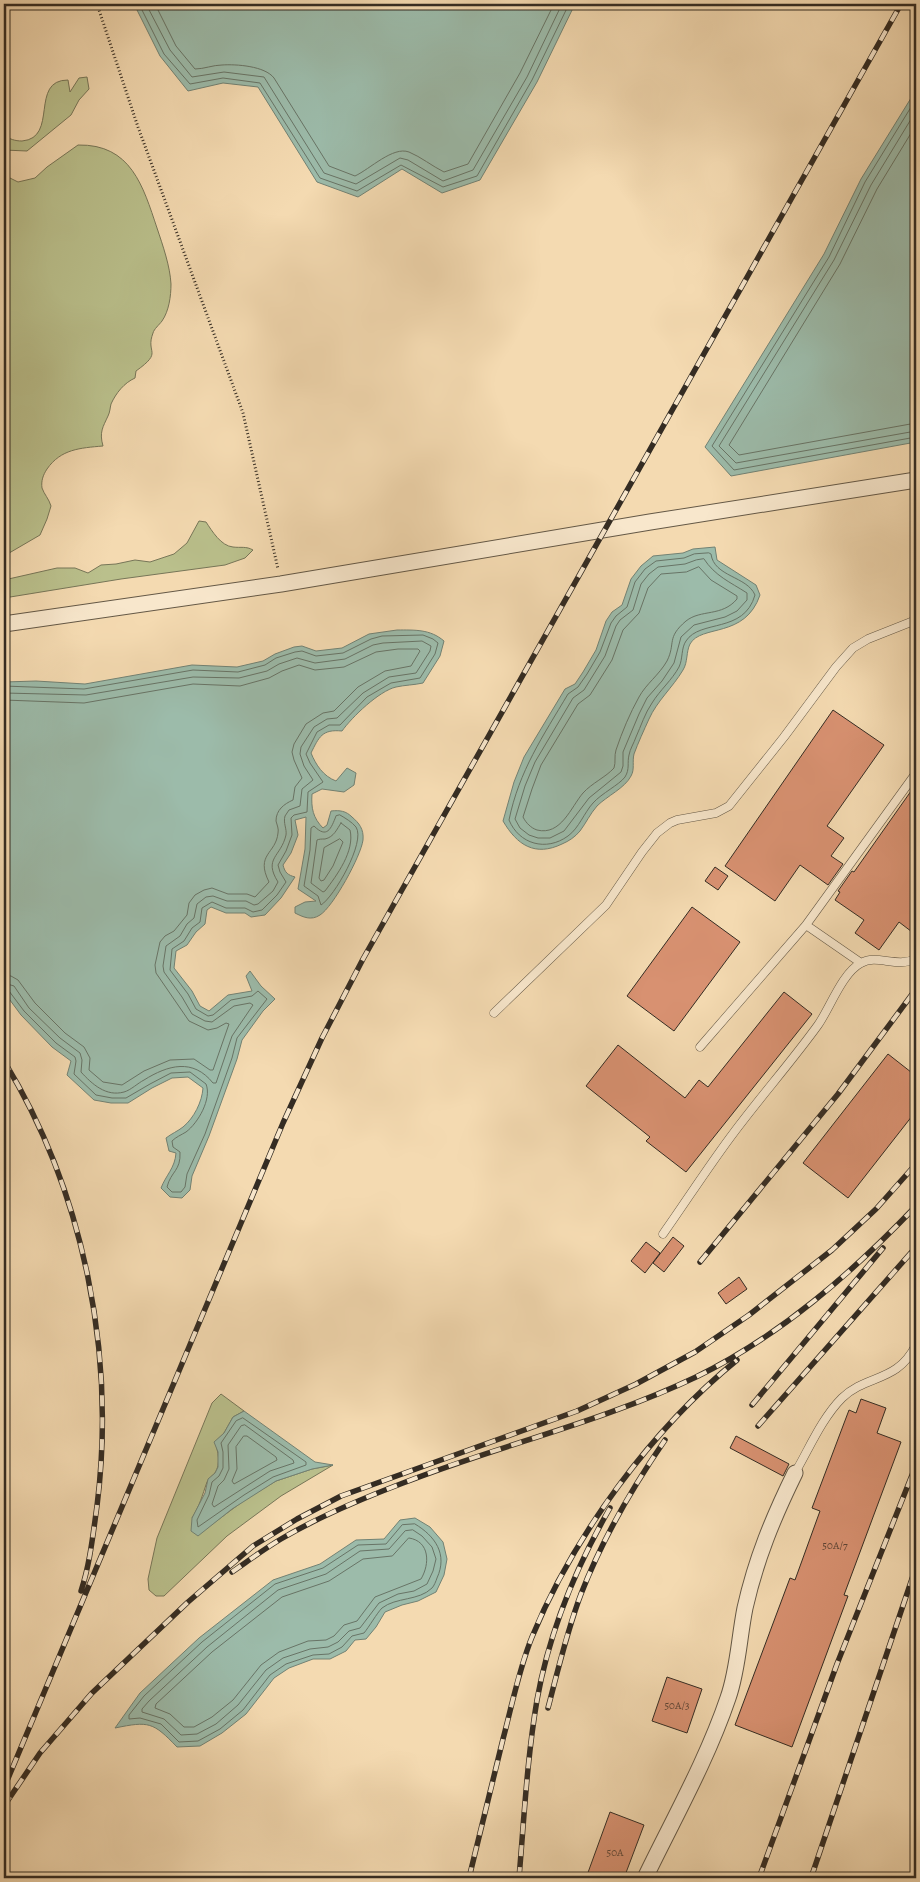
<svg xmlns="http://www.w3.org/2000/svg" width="920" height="1882" font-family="Alegreya,serif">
  <rect width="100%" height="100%" fill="#f4dab1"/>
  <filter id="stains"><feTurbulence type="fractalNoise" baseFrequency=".004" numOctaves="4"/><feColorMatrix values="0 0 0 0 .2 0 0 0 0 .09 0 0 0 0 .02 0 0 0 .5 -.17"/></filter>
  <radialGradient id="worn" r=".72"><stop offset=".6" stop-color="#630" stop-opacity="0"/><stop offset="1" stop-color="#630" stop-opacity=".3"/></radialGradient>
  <path fill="#bac08c" stroke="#777658" d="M 87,77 L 89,89 L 79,100 L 71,115 L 27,151 L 4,150 L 4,135 C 9,139 15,141 22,141 C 59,138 29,80 68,80 L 70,92 L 79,78 Z
    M 78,145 C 131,144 143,186 157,228 C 163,246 170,266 171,284 C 171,296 169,311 162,321 C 159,325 154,329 153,333 C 145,354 164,351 136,371 L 135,378 C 124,383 116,393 111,404 C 110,408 110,412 108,416 C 103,427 99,432 103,446 C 80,448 61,449 47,469 C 43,475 41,481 42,488 C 44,494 49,499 51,506 L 47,519 L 40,535 L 4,556 L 4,175 L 18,182 L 35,178 L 47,167 Z
    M 199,521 L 206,522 C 212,531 221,546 233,547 C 241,548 246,546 253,550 L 245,558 L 225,565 L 121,579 L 4,598 L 4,580 L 57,568 L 75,568 L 88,573 L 101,565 L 116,564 L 135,560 L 150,562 L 174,554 L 187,543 Z
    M 221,1394 L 244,1411 L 233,1417 L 224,1433 L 215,1442 C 218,1451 221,1464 215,1473 C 212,1476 209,1478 207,1482 C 202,1496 200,1505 192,1518 L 207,1528 L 246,1499 L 276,1481 L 312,1469 L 333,1465 L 281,1496 L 227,1536 L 164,1596 L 156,1596 L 149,1590 L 148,1579 L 157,1538 L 212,1403 Z"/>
  <path fill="#9cbbaa" stroke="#728274" d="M 134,4 L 575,4 L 537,82 L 480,180 L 442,193 L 402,169 L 358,197 L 317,182 L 258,87 L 223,83 L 188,91 L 160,56 Z
    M 916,90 L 916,442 L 731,476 L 705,447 L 824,254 L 861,179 Z
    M 715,547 L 717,560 L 756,585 L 760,595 C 745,639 701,624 690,644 C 686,652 688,662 683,670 C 673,687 657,701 649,719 C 644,730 638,743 634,754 C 632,762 635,769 631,776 C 625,788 607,796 597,806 C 590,814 586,823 580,831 C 575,837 569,841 562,844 C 535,857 517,845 503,821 L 514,782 L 524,757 L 565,689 L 575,684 L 583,672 L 596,650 L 606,621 L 612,612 L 622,605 L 631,579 L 641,566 L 653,556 L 683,553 L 693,549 Z
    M 397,630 C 415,630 430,629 444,641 L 440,656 L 423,683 C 414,685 405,685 396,687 C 379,691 352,717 342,731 C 322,729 319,737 311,753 C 316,765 323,776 336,781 L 347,768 L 356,773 L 354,785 L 344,792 L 322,789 L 312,794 C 311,808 313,818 323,828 L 327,825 L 331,811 C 340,810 346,811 352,817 C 359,823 364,829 363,840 C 361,856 333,907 320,915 C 311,921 303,917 295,913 L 295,907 L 305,902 L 316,901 L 298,889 L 305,849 L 306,817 L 295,820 L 298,835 L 291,853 L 283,865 C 285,873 288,875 295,877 L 281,898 L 265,915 L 251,917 L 245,913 L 226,913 L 211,907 L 207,910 L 205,924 L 196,932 L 187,945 L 176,951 L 174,968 L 192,991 L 200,1006 L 209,1011 L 228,995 L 252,991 L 246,976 L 250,971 L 261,986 L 275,999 L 263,1011 L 242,1040 L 237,1059 L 209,1136 L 192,1176 L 190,1190 L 182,1198 L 170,1197 L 161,1188 C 166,1175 175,1168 176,1153 L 169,1151 L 166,1138 C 171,1134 178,1131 183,1127 C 194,1118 202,1102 203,1088 L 188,1077 L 172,1078 L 152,1088 L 128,1103 L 111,1103 L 94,1100 L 67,1075 L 71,1061 L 52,1047 L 21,1015 L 4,992 L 4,682 L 36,681 L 85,684 L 192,665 L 237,667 L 263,661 L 275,654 L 294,647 L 302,646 L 316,651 L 342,648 L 369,634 Z
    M 244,1411 L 315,1462 L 333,1465 L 312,1469 L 276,1481 L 232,1509 L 198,1536 L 191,1531 L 192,1518 L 205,1493 L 208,1479 L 215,1473 L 218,1467 L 218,1452 L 214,1442 L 224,1433 L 233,1417 Z
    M 415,1518 L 430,1527 L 443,1542 L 447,1559 L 444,1575 L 436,1592 L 418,1601 L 402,1605 L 385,1612 L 376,1627 L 366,1639 L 355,1640 L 346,1651 L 330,1659 L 313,1659 L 289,1668 L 274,1678 L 246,1714 L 222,1733 L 200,1746 L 177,1747 C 153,1722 149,1721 115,1728 L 140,1693 L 199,1638 L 273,1580 L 320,1564 L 356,1540 L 384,1539 L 400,1520 Z"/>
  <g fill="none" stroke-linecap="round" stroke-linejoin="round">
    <path stroke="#687466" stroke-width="1" d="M 139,4 L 164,54 L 190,84 L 223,78 L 260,83 L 320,178 L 357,191 L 401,165 L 443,187 L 477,176 L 532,80 L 569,4
      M 146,4 L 170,50 L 192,77 L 224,72 L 264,77 L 324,173 L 356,184 L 400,158 L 408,160 L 443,181 L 473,170 L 527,77 L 562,4
      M 155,4 L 176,46 L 195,69 C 204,69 213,65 222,65 C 236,64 265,66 274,78 L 329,166 L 355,176 C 370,169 393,146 409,152 C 421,157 432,166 444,172 L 468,164 L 520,73 L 554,4
      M 916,99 L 865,182 L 829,257 L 712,446 L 734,470 L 916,437
      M 916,111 L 871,185 L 834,260 L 719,446 L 736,463 L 916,431
      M 916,125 L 877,189 L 840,264 L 729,445 L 739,455 L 916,423
      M 709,553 L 711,554 C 714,577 747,576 755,595 C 744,634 700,619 686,641 C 681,648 683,659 679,667 C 672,680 660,690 652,703 C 645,713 641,726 636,737 C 634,743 630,749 629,755 C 627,763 630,769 625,777 C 619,785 602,793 593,803 C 584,813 579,828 568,836 C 546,852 519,844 509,820 C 519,771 543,736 568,694 L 578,687 L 587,674 L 600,652 L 611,623 L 616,616 L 627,607 L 635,582 L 645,569 L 656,561 L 684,558 L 694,554 Z
      M 704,559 C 715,576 730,582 747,593 L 747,600 L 737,611 L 725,617 L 694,625 L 681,637 L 674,663 L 662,681 L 647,698 L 639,714 L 623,752 L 623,766 L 621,772 L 589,798 L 564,831 L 550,838 L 538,838 L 529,835 L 520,828 L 515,819 L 525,786 L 535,762 L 573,698 L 584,690 L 605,656 L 616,626 L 620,620 L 633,610 L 641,584 L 649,574 L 658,567 L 685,564 L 696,560 Z
      M 699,567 L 711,580 L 737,596 L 737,599 C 722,617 701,609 686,621 C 666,638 676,643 667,661 C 659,675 646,684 639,697 C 630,713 622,732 616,750 C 614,756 616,762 614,768 C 606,777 592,783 583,793 C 571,807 561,836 537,830 C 531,828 526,823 523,817 L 532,789 L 541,765 L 578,704 L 590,695 L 612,660 L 623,630 L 639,613 L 648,588 L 661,574 L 686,572 Z
      M 4,686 L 84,689 L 193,670 L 238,672 L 265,665 L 276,658 L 295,652 L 302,651 L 316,656 L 343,653 L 371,639 L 382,636 L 423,635 L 433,639 L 438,643 L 435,654 L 420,678 L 391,683 L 367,697 L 340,725 L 329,725 L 317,732 L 306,754 L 310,763 L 323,782 L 308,792 L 307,812 L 294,815 L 291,818 L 292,835 L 286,851 L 278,865 L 280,872 L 286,882 L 277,895 L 262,910 L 253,912 L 245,908 L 226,908 L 212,902 L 202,908 L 200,922 L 192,928 L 184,941 L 172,949 L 170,970 L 188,994 L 196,1009 L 208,1016 L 213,1015 L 231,1000 L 252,996 L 258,991 L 267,999 L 237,1038 L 232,1058 L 205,1134 L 187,1174 L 185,1187 L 181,1192 L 172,1192 L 167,1187 C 171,1171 181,1171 180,1152 L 173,1147 L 172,1141 C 176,1137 181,1135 186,1132 C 198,1123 212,1099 206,1084 L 190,1072 L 171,1073 L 150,1084 L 126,1098 L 112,1098 L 96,1095 L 74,1074 L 76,1061 L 75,1057 L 56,1043 L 24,1011 L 9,991 L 4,989
      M 4,693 L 86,695 L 193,677 L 239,678 L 267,671 L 279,664 L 297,658 L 315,663 L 345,659 L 373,645 L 383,643 L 422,641 L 431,646 L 430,651 L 416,673 L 389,677 L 363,693 L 337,718 L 327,719 L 314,727 L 301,747 L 300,754 L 304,766 L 313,780 L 302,789 L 300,806 L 289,810 L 285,816 C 283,823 287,829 286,835 C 281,857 263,858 278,882 L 273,891 L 258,904 L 254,905 L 246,901 L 227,901 L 213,896 L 206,897 L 197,904 L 194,918 L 187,924 L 180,936 L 166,946 L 163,966 L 164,972 L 182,997 L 192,1014 L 205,1021 L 212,1022 L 234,1006 L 250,1003 L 253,1005 L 232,1036 L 216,1083 L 213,1083 C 193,1058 168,1065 144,1080 C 138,1083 131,1090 124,1092 C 106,1097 92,1084 81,1072 L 82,1060 L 80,1053 L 60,1038 L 29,1008 L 14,986 L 4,983
      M 4,700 L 84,703 L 193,684 L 240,686 L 269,678 L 282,671 L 299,665 L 315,670 L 344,667 L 376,652 L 398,649 L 418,649 L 420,651 L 411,666 L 385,671 L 358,687 L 334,711 L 323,713 L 306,724 L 294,744 L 292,752 L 294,760 L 302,778 L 295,787 L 293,800 C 284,804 276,810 276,821 C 277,825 279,829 278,833 C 276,854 255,854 269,882 L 255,897 L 247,894 L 228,894 L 212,888 L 204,890 L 195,895 L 189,903 L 187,915 L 174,931 L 165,936 L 160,942 L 155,965 L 156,973 L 189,1021 L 208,1030 L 217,1028 L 226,1023 L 229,1024 L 213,1070 L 210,1070 L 194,1059 L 170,1060 L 144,1071 L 122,1085 L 103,1082 L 89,1070 L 90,1058 L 84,1047 L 65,1033 L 35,1003 L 18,980 L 11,976 L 4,975
      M 340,815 C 345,818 352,822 356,827 C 366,842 334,897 321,905 L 318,896 L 304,886 L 310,850 L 311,828 L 314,826 C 327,839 331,829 336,816 Z
      M 341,823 L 350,830 C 355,851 337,875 325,891 L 323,892 L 311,883 L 317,840 C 319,839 322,839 325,839 C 334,837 337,829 341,823 Z
      M 340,839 L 343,842 L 333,866 L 324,880 L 321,881 L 319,878 L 324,848 Z
      M 243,1418 L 306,1462 L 306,1465 L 273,1477 L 244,1495 L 198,1527 L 197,1520 L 209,1495 L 212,1482 L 219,1476 L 223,1468 L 223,1452 L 221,1443 L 236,1421 Z
      M 245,1425 L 293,1460 L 294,1463 L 270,1471 L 214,1507 L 212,1504 L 218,1486 L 224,1480 L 229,1469 L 228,1445 L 241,1426 Z
      M 244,1436 L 247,1436 L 276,1457 L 277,1460 L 234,1484 L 232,1481 L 237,1469 L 236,1447 Z
      M 415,1524 C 435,1536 448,1554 437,1578 C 436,1581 434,1586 432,1588 C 419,1601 396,1597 382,1608 C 377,1613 369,1627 364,1633 L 352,1636 L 342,1647 L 329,1654 L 313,1655 L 286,1664 L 270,1675 L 243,1710 L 220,1729 L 198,1741 L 179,1742 L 161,1724 L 140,1718 L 129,1719 L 129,1715 L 144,1696 L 202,1642 L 275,1584 L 323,1568 L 358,1545 L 386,1544 L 402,1525 Z
      M 413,1530 L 422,1536 L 432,1547 L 436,1559 L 433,1571 L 427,1584 L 414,1591 L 398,1594 L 379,1603 L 360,1628 L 349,1631 L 338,1642 L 328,1647 L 310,1649 L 283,1658 L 266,1670 L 238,1705 L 216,1724 L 197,1734 L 181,1735 L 164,1719 L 142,1712 L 142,1709 L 149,1701 L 207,1647 L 278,1590 L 326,1574 L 360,1551 L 389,1549 L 405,1531 Z
      M 409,1538 C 430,1541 430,1564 421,1579 L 375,1597 L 357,1621 L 344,1625 L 334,1636 L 326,1640 L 308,1641 L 279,1652 L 261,1665 L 233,1700 L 212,1717 L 194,1727 L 184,1727 L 170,1714 L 155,1708 L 156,1704 L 212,1652 L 282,1597 L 329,1581 L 363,1559 L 392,1556 Z"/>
  </g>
  <path fill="#d89171" stroke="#342c23" d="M 833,710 L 884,745 L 827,826 L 844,838 L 831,856 L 843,864 L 828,885 L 800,865 L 775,901 L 725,866 Z
    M 916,784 L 916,935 L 899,922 L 879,950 L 855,933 L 864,920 L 835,900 L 840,892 L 838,891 L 852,871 L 854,872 Z
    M 715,867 L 728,876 L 718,890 L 705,881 Z
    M 692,907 L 740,942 L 674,1031 L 627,996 Z
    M 784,992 L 812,1014 L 686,1172 L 646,1141 L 650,1137 L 586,1086 L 618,1045 L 685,1098 L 699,1080 L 708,1087 Z
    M 888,1054 L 916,1076 L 916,1111 L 848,1198 L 803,1163 Z
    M 673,1237 L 684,1246 L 664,1272 L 653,1263 Z
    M 646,1242 L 660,1253 L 645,1273 L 631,1261 Z
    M 739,1277 L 747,1289 L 726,1304 L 718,1293 Z
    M 861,1399 L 886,1408 L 877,1433 L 901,1442 L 844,1595 L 848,1596 L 792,1747 L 735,1725 L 790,1578 L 795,1580 L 820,1511 L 812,1508 L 849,1410 L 856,1413 Z
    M 736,1436 L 789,1464 L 783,1476 L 730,1448 Z
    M 667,1677 L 702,1689 L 687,1733 L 652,1721 Z
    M 610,1812 L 644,1825 L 624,1878 L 586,1878 Z"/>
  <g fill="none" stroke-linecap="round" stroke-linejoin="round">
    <g stroke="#645846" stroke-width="9">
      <path id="service" d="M 806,925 L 861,963
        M 494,1013 L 606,905 L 642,852 L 657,833 L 670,823 L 677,820 L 716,813 L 729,806 L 784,737 L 836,667 L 853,648 L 868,639 L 916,620
        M 700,1047 L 806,925 L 916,773
        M 663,1234 C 687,1200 710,1164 735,1131 C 762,1095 792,1061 818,1025 C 830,1008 842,973 861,963 C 877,954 896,968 916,959
        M 795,1473 C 809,1449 822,1418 842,1398 C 867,1374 897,1383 916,1345"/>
    </g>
    <g stroke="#645846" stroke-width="17">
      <path id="minor" d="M 4,624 L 281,584 L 650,522 L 916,480
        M 645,1878 C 673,1820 707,1760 728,1698 C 738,1670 739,1638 745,1608 C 756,1559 773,1518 795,1473"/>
    </g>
    <path stroke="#342c23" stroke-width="3" stroke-dasharray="1 2.5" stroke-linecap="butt" d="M 97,4 L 138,127 L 243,413 L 278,569"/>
    <use href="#service" stroke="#f8e7cc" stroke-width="8"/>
    <use href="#minor" stroke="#f8e7cc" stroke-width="15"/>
    <g stroke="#342c23" stroke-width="5.5">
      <path id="rail" d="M 4,1061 C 84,1192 116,1354 97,1506 C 93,1534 90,1564 81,1591
        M 700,1262 L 838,1094 L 916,989
        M 752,1405 L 883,1248
        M 758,1426 L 916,1247
        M 232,1572 C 248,1561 264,1549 281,1539 C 320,1516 361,1499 403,1483 C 500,1445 602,1422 696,1377 C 780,1336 852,1273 916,1206
        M 548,1708 C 558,1670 567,1631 581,1594 C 602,1540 632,1488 665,1440
        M 4,1788 L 283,1123 L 322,1038 L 363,959 L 901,4
        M 4,1806 L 40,1753 L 92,1693 L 188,1602 L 253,1546 L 297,1519 L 341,1496 L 577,1411 L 636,1384 L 695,1352 L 749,1315 L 832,1250 L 876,1209 L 916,1164
        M 469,1878 C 480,1832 492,1785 503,1739 C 512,1705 519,1669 532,1637 C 574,1535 652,1429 737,1360
        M 519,1878 C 524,1819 527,1759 537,1700 C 549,1633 576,1567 610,1508
        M 759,1878 L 837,1664 L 916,1465
        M 811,1878 L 916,1567"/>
    </g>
    <use href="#rail" stroke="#f8e7cc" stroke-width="4" stroke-dasharray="11" stroke-linecap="butt"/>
  </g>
  <g text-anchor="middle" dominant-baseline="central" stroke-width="4" stroke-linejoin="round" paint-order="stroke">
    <g font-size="11" fill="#5d4536">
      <text x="835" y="1545">50А/7</text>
      <text x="677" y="1705">50А/3</text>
      <text x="615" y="1852">50А</text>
    </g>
  </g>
  <rect width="920" height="1882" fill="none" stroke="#f4dab1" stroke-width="20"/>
  <rect x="5" y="5" width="910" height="1872" fill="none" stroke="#342c23" stroke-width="2.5"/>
  <rect x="10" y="10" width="900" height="1862" fill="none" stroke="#342c23"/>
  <rect width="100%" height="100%" filter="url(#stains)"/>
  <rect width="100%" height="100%" fill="url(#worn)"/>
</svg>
